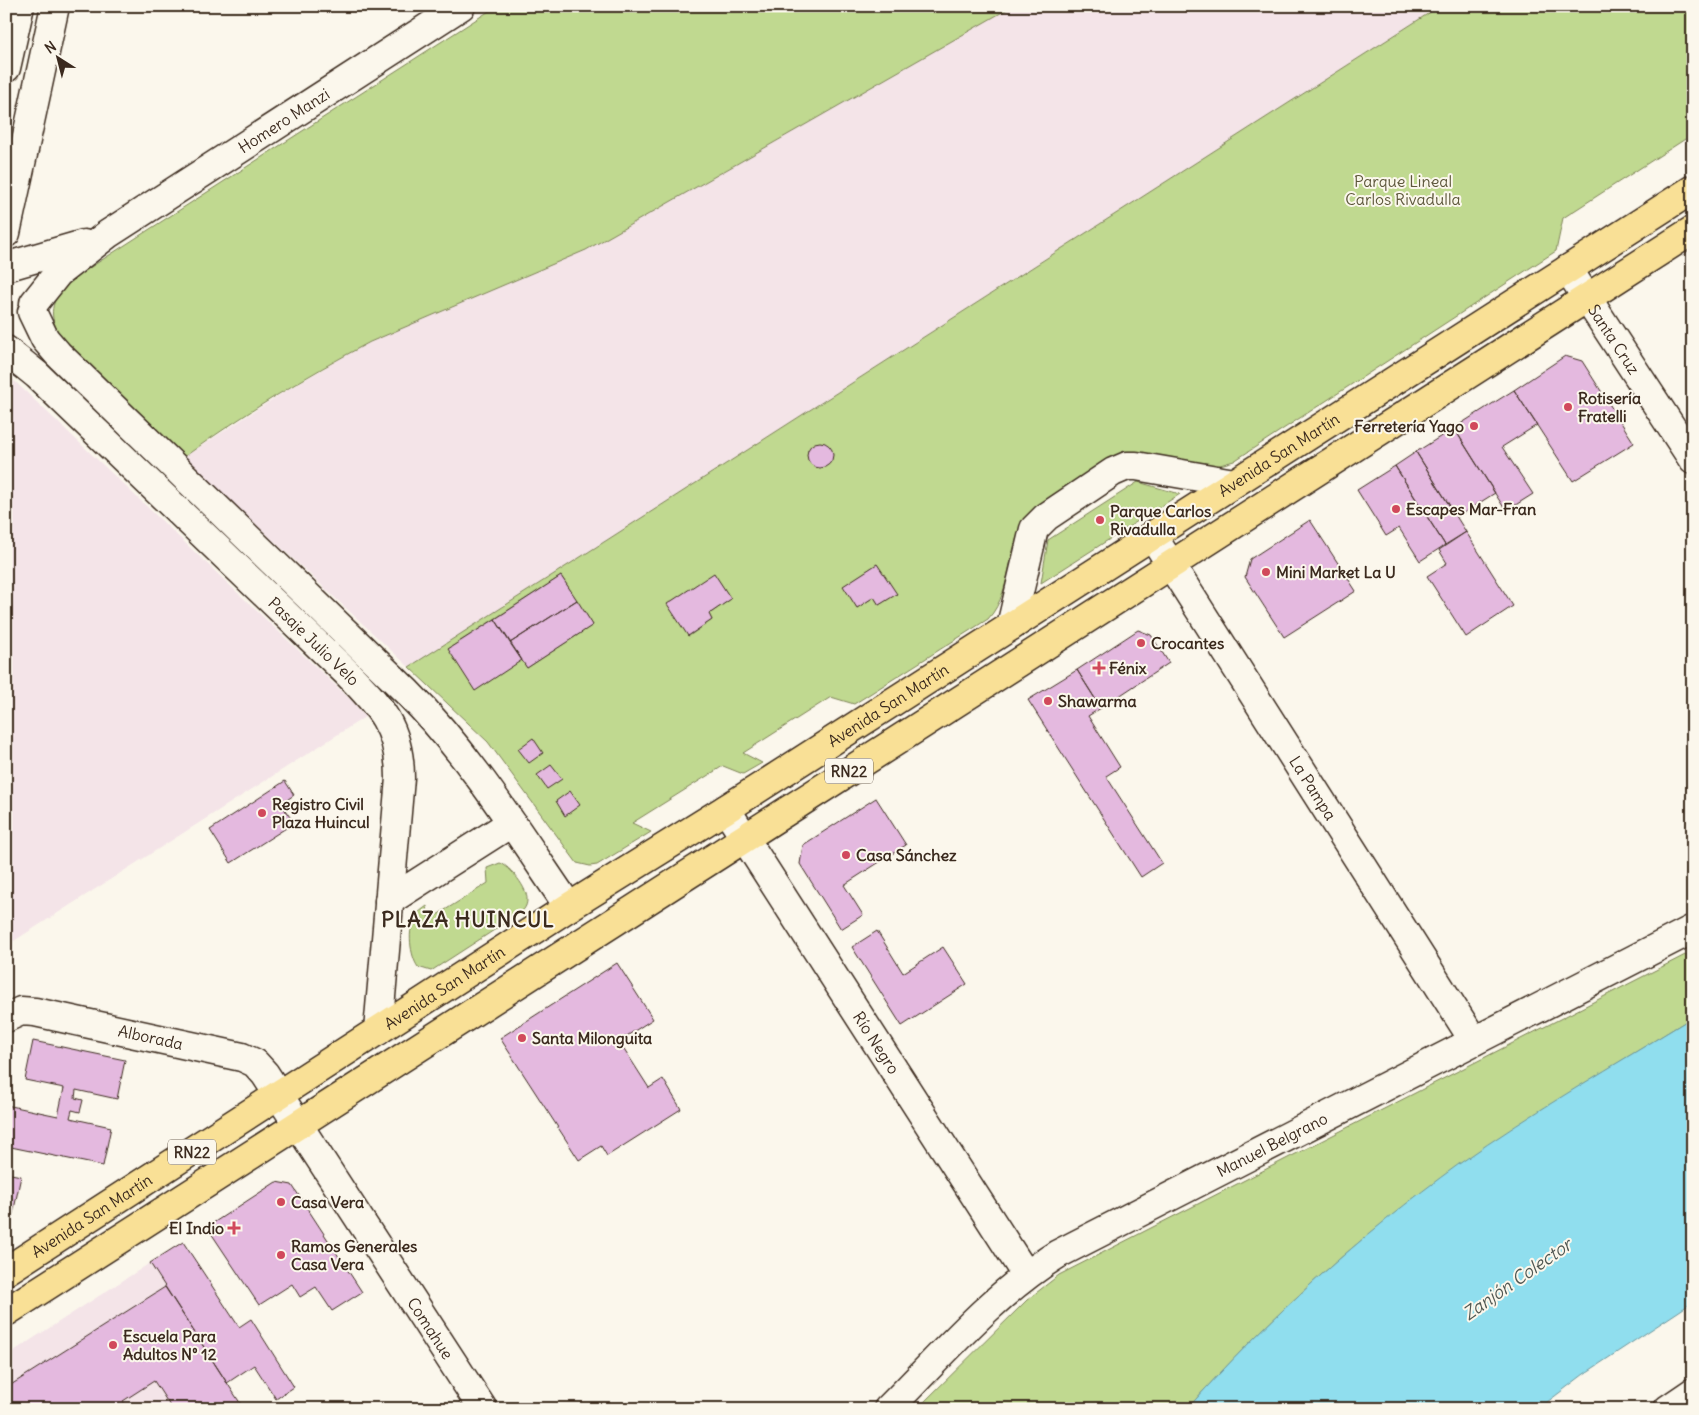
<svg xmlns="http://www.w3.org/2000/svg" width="1699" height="1415" font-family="Delius,sans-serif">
  <rect width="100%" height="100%" fill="#fbf7ec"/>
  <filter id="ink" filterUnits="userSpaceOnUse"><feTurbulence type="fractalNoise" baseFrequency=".02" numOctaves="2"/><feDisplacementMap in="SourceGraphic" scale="10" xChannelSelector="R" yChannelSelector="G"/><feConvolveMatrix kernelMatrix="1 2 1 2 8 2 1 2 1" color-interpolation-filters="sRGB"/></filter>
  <g filter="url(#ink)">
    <path fill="#f4e4e8" d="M 1013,6 L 1440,6 L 409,667 L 184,457 L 287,390 L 350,353 L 370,342 L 586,250 Z
      M 6,373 L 353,702 L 365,717 L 6,946 Z
      M 150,1263 L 244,1409 L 6,1409 L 6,1356 Z"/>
    <path fill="#c0d990" stroke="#7e8257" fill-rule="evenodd" d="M 497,6 L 1013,6 L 586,250 L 370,342 C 306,376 242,415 184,457 L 63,342 C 49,317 48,306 66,283 Z
      M 1440,6 L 1693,6 L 1693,134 L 1563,218 L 1556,251 L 1234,461 L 1213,467 L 1134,454 L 1036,509 C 1004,532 1016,589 988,619 L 854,704 L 831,697 L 743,753 L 762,763 L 743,774 L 723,766 L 632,823 L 651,832 L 597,865 L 590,866 L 577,863 L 488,742 L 409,667 ZM 877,564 L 896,594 L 879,605 L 874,597 L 857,608 L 844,586 ZM 714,574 L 731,599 L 709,614 L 712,620 L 689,636 L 668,604 ZM 561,576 L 593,625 L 527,668 L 522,660 L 448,649 Z
      M 1138,482 L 1180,494 L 1041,583 L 1048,540 Z
      M 500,863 C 510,866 528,889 527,900 C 527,906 524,910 519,914 L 431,971 L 418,967 C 410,956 407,929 415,917 C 418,912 423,909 427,906 L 429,920 L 488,883 L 487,868 Z
      M 1693,951 L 1693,1017 C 1602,1073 1509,1127 1423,1192 C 1338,1255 1258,1330 1187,1409 L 917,1409 L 1027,1300 L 1059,1275 Z"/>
    <path fill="#90deee" stroke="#6e969b" d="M 1693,1017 L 1693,1302 L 1584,1374 L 1538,1409 L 1187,1409 C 1268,1318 1361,1235 1459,1164 C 1534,1111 1615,1065 1693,1017 Z"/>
    <path fill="#e4b9df" stroke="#3b2a1e" d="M 1565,356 L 1582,361 L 1634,443 L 1573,481 L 1514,390 Z
      M 1514,390 L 1537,425 L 1502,447 L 1533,494 L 1506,511 L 1454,428 Z
      M 1454,428 L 1495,493 L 1457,517 L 1416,452 Z
      M807 455a13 13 0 1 1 26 0a13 13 0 1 1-26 0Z
      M 1416,452 L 1466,532 L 1445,545 L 1395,466 Z
      M 1395,466 L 1445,545 L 1420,561 L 1399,528 L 1386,536 L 1357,490 Z
      M 1310,520 L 1356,591 L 1284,637 L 1245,577 L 1250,559 Z
      M 1466,532 L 1513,606 L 1466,637 L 1427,576 L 1447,563 L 1439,550 Z
      M 877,564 L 897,594 L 879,605 L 874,597 L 857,608 L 843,586 Z
      M 714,573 L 731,599 L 709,614 L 712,620 L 688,636 L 667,604 Z
      M 561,576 L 577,600 L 510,643 L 495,619 Z
      M 577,600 L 593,625 L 527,668 L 510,643 Z
      M 495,619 L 522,660 L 475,691 L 448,649 Z
      M 1138,630 L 1151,635 L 1169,663 L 1101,708 L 1077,670 Z
      M 1077,670 L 1101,708 L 1088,716 L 1120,767 L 1106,776 L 1162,863 L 1141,877 L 1028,700 Z
      M 533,738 L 543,753 L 529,763 L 518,749 Z
      M 551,765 L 562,779 L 547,789 L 537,775 Z
      M 285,781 L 294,795 L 281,804 L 294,823 L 231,863 L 210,830 Z
      M 570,791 L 580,805 L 565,816 L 556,801 Z
      M 876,798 L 906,845 L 844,885 L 863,915 L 841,929 L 800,864 L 803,845 Z
      M 877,931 L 903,973 L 943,947 L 967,984 L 902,1026 L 852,947 Z
      M 617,963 L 653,1019 L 619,1041 L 649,1088 L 663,1079 L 681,1109 L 607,1156 L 601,1146 L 579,1160 L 500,1038 Z
      M 33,1041 L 125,1060 L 117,1099 L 76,1090 L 75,1098 L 83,1100 L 80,1112 L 72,1110 L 70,1118 L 111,1127 L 103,1166 L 6,1146 L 6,1105 L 58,1116 L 64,1088 L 25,1080 Z
      M 6,1173 L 21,1176 L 13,1214 L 6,1212 Z
      M 276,1182 L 292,1185 L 362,1292 L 332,1311 L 316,1287 L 300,1297 L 292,1284 L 259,1305 L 207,1227 Z
      M 183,1242 L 239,1327 L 251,1319 L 294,1387 L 276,1399 L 254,1365 L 227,1383 L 150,1263 Z
      M 165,1287 L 244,1409 L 172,1409 L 154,1381 L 123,1401 L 128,1409 L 6,1409 L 6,1388 Z"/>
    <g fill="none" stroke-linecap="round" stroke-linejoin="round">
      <g stroke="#3b2a1e" stroke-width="31">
        <g id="minor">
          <path id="s1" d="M 1568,269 L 1693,460"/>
          <path id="s2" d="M 1152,535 L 1474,1041"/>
          <path d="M 1011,626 L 1034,529 L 1046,517 L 1113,472 L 1127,466 L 1136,466 L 1234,483"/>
          <path id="s3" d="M 726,809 L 1026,1275"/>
          <path id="s4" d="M 6,1018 L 21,1011 L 35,1012 L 242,1057 L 255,1063 L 265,1074 L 483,1409"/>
          <path id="s5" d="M 888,1409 C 942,1355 993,1294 1058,1254 L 1693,929"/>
          <path d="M 1668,1409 L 1693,1392"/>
        </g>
      </g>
      <g stroke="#3b2a1e" stroke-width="31">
        <g id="secondary">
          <path d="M 6,68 L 20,6"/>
          <path d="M 6,233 L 55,6"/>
          <path d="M 12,265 L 84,244"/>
          <path id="s6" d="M 34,303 L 58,273 L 108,234 L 461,6"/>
          <path d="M 32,312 L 45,339 L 58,354 L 407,692 C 471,756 518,833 569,907"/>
          <path id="s7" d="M 6,350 L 37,375 L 346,672 C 380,706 400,728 400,778 L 378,1031"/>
          <path d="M 389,901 L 511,823"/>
        </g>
      </g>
      <g stroke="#3b2a1e" stroke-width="31">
        <g id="trunk">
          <path id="s8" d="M 6,1271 L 569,907 L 726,809 L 1693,189"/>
          <path d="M 6,1312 L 1693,230"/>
        </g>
      </g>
      <use href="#minor" stroke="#fbf7ec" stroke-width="28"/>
      <use href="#secondary" stroke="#fbf7ec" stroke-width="28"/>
      <use href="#trunk" stroke="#f9e096" stroke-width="28"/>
    </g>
  </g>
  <g fill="#d1495b" stroke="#fbf7ec" stroke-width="2">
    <circle cx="1568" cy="407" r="5"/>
    <circle cx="1474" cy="426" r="5"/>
    <circle cx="1396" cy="509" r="5"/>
    <circle cx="1100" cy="520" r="5"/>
    <circle cx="1266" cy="572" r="5"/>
    <circle cx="1141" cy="643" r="5"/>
    <path d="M1096.5 660.5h5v5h5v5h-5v5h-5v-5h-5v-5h5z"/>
    <circle cx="1048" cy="701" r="5"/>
    <circle cx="262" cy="813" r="5"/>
    <circle cx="846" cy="855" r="5"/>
    <circle cx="522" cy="1038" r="5"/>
    <circle cx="281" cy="1202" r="5"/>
    <path d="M231.5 1220.5h5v5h5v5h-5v5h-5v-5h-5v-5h5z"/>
    <circle cx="281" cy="1255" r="5"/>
    <circle cx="113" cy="1345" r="5"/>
  </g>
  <g text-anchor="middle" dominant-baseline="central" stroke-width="4" stroke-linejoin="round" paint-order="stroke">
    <g fill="#fbf7ec" stroke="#75685c" stroke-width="1">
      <rect x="825" y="758.5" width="48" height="25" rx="4"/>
      <rect x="168" y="1139.5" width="48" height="25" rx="4"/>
    </g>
    <g font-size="15" font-weight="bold" fill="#3b2a1e">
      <text x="849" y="771">RN22</text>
      <text x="192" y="1152">RN22</text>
    </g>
    <g font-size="16" fill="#3b2a1e" stroke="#fbf7ec">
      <text stroke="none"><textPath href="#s6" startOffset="311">Homero Manzi</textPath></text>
      <text stroke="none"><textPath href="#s1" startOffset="84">Santa Cruz</textPath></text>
      <text stroke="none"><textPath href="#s8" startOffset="1512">Avenida San Martín</textPath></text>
      <text stroke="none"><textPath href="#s7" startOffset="424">Pasaje Julio Velo</textPath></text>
      <text stroke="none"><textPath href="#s8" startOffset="1048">Avenida San Martín</textPath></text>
      <text stroke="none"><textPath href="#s2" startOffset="300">La Pampa</textPath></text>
      <text stroke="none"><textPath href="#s8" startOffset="522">Avenida San Martín</textPath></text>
      <text stroke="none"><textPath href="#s4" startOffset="149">Alborada</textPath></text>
      <text stroke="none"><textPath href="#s3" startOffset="278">Río Negro</textPath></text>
      <text stroke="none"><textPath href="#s5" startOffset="471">Manuel Belgrano</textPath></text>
      <text stroke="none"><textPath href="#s8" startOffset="102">Avenida San Martín</textPath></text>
      <text stroke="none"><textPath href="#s4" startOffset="575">Comahue</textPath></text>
    </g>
    <g font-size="16" fill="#5c563a" stroke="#fbf7ec">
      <text x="1403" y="181">Parque Lineal<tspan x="1403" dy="18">Carlos Rivadulla</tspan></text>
    </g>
    <g font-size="16" font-weight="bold" fill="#3b2a1e" stroke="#fbf7ec" text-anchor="start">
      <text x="1578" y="398">Rotisería<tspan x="1578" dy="18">Fratelli</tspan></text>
      <text x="1464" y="426" text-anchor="end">Ferretería Yago</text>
      <text x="1406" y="509">Escapes Mar-Fran</text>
      <text x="1110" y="511">Parque Carlos<tspan x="1110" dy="18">Rivadulla</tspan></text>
      <text x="1276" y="572">Mini Market La U</text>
      <text x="1151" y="643">Crocantes</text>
      <text x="1109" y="668">Fénix</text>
      <text x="1058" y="701">Shawarma</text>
      <text x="272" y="804">Registro Civil<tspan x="272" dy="18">Plaza Huincul</tspan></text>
      <text x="856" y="855">Casa Sánchez</text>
      <text x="532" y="1038">Santa Milonguita</text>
      <text x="291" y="1202">Casa Vera</text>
      <text x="224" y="1228" text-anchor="end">El Indio</text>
      <text x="291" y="1246">Ramos Generales<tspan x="291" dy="18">Casa Vera</tspan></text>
      <text x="123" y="1336">Escuela Para<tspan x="123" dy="18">Adultos N° 12</tspan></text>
    </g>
    <g font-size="18" font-style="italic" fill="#505752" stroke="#fbf7ec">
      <text transform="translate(1517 1279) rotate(-35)">Zanjón Colector</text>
    </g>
    <g font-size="21" font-weight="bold" letter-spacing="1" fill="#3b2a1e" stroke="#fbf7ec">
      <text x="468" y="919">PLAZA HUINCUL</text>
    </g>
  </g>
  <rect width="1699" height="1415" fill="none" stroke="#fbf7ec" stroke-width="25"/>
  <rect x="12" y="12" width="1674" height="1390" fill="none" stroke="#3b2a1e" stroke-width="2" filter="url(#ink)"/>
  <g transform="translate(58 58) rotate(324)" stroke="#fbf7ec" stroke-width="4" paint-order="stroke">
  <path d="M0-4L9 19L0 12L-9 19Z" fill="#3b2a1e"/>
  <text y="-8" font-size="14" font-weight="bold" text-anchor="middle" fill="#3b2a1e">N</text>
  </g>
</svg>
